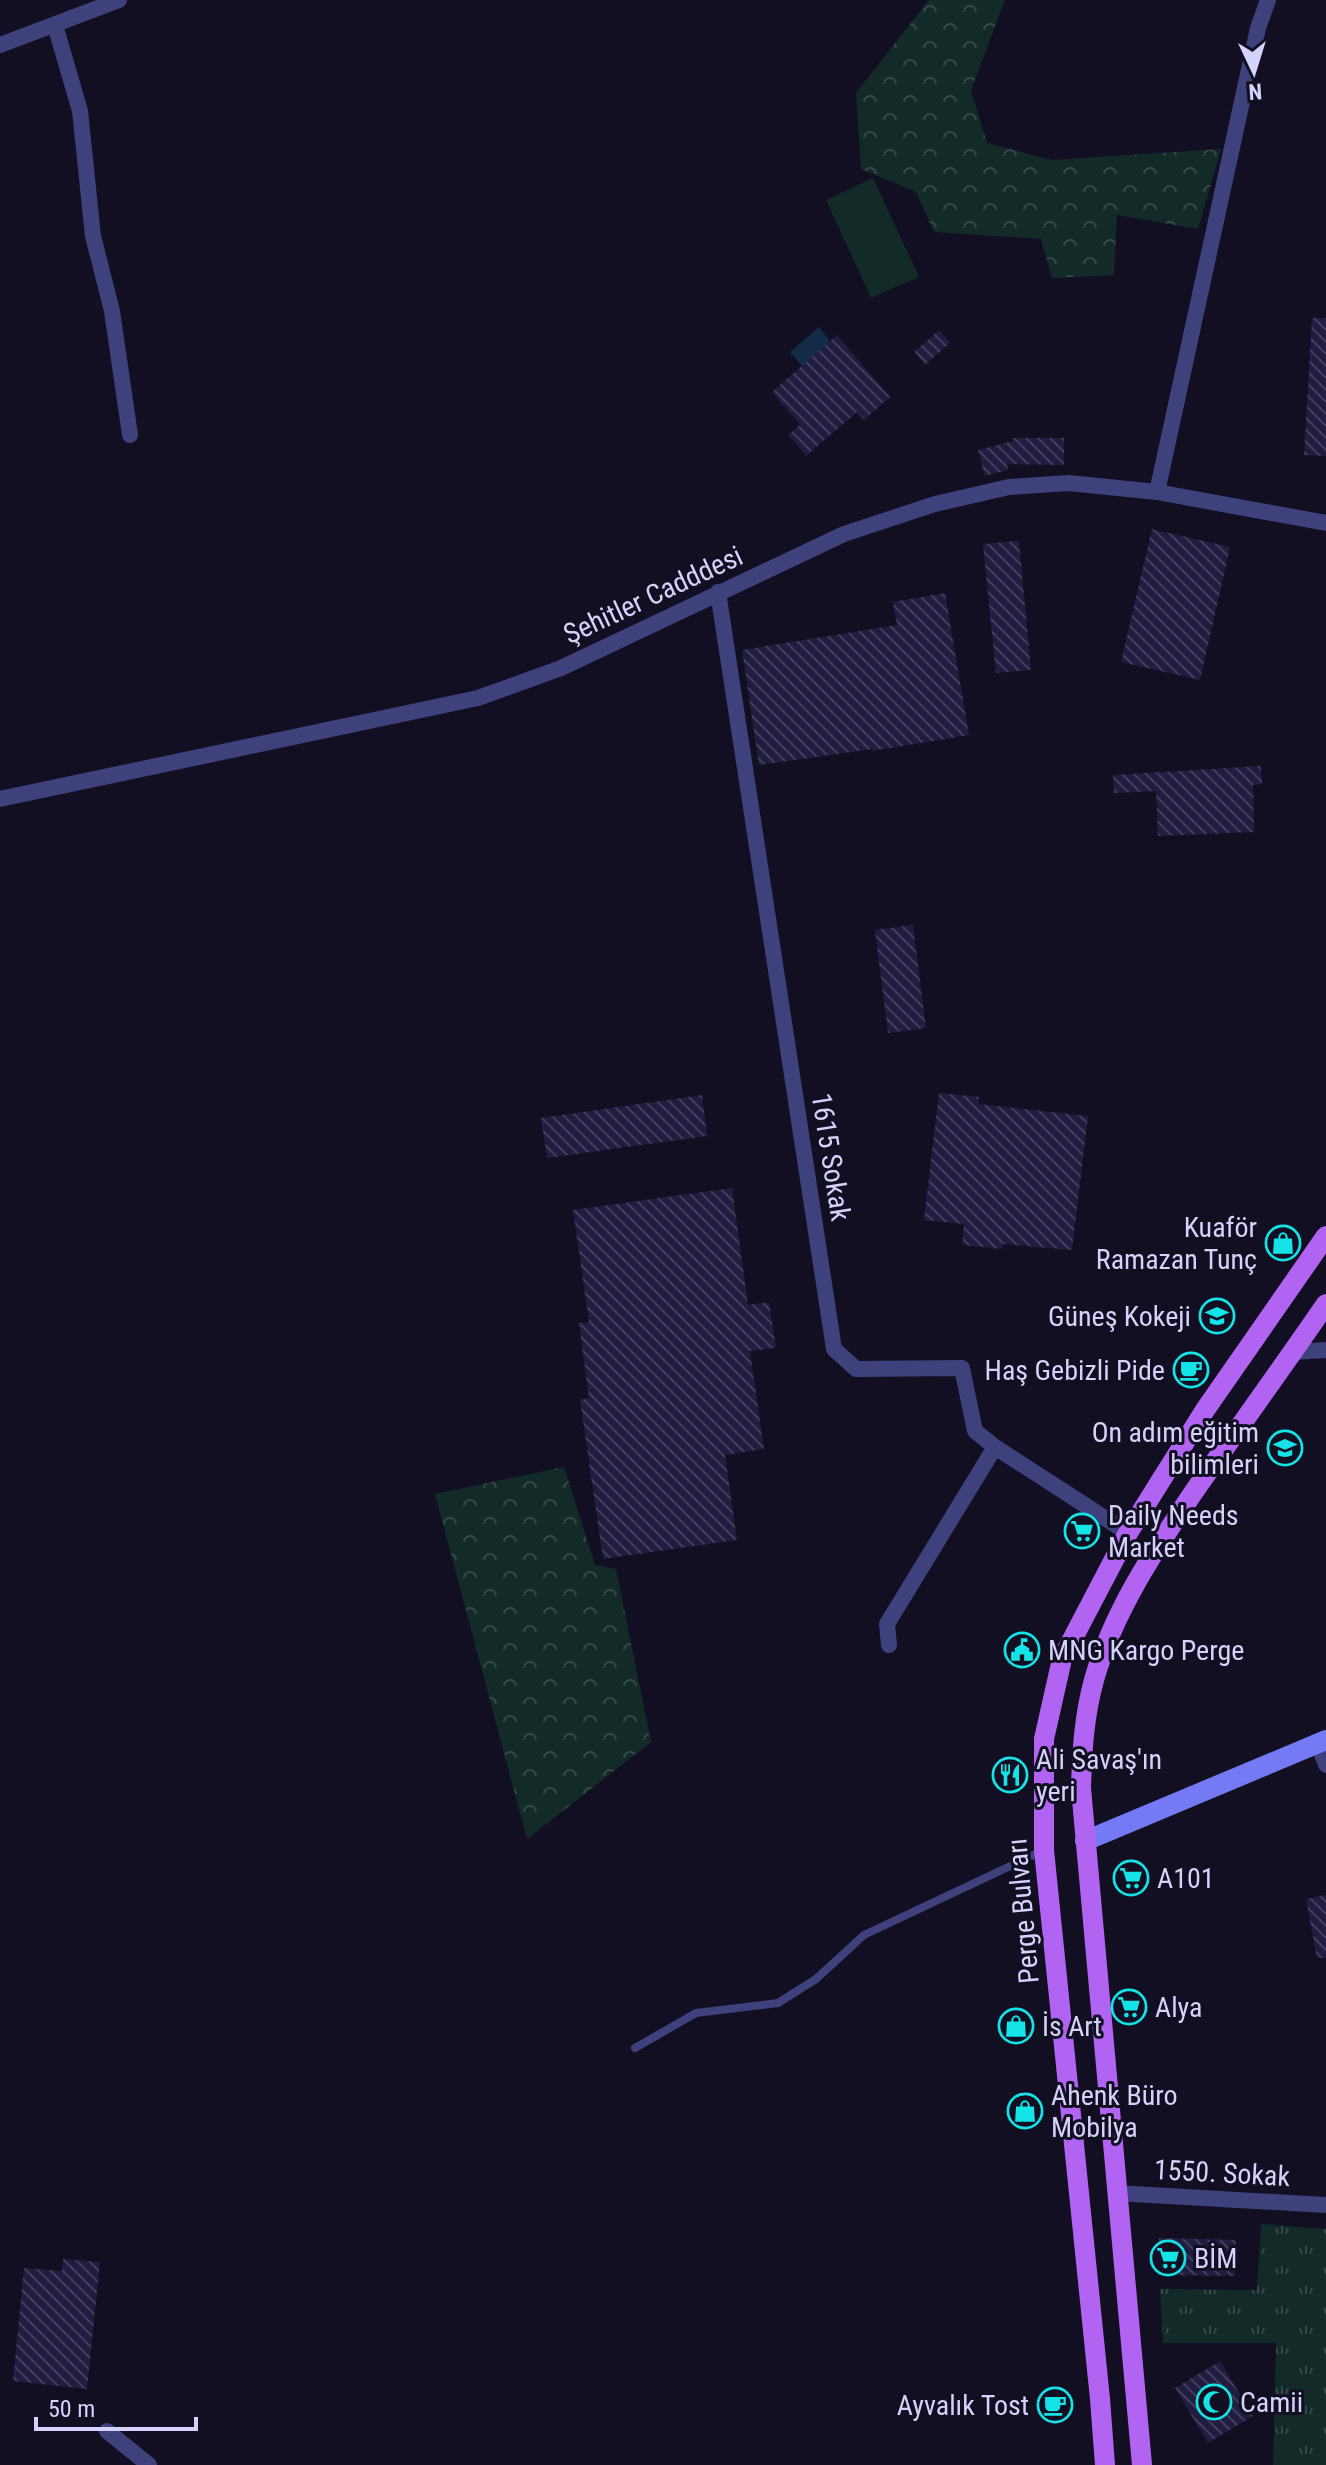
<svg xmlns="http://www.w3.org/2000/svg" width="1326" height="2465" font-family="'Roboto Condensed',sans-serif">
  <defs>
    <pattern id="forest-crowns" width="20" height="18" patternUnits="userSpaceOnUse" patternTransform="scale(2)"><rect width="20" height="18" fill="#132b28"/><path d="M2 6a3 3 0 1 1 6 0M12 15a3 3 0 1 1 6 0" fill="none" stroke="#344948"/></pattern>
    <pattern id="park-tufts" width="24" height="20" patternUnits="userSpaceOnUse" patternTransform="scale(2)"><rect width="24" height="20" fill="#132b28"/><path d="M3 7l-1-3M5 7V3M7 7l1-3M15 17l-1-3M17 17v-4M19 17l1-3" fill="none" stroke="#344948"/></pattern>
    <pattern id="building-back-hatch" width="6" height="6" patternUnits="userSpaceOnUse" patternTransform="scale(2)"><rect width="6" height="6" fill="#211d40"/><path d="M-1 5l2 2M0 0l6 6M5-1l2 2" fill="none" stroke="#403d5c"/></pattern>
  </defs>
  <rect width="100%" height="100%" fill="#110f21"/>
  <path fill="url(#forest-crowns)" d="M 929,0 L 1005,0 L 971,90 L 987,143 L 1052,160 L 1221,149 L 1198,229 L 1117,215 L 1114,275 L 1052,278 L 1041,239 L 934,232 L 916,192 L 861,169 L 856,93 Z
    M 564,1467 L 595,1565 L 616,1569 L 651,1742 L 527,1839 L 435,1494 Z"/>
  <path fill="url(#park-tufts)" d="M 1261,2224 L 1326,2229 L 1326,2465 L 1273,2465 L 1276,2343 L 1163,2343 L 1160,2289 L 1257,2290 Z"/>
  <path fill="#132b28" d="M 873,178 L 919,277 L 871,298 L 826,200 Z"/>
  <path fill="#142b47" d="M 819,327 L 830,341 L 821,349 L 825,355 L 802,366 L 790,352 Z"/>
  <path fill="url(#building-back-hatch)" d="M 1312,318 L 1326,318 L 1326,456 L 1304,455 Z
    M 939,330 L 950,343 L 925,365 L 914,352 Z
    M 837,335 L 890,397 L 864,420 L 857,412 L 806,456 L 788,435 L 800,425 L 772,392 Z
    M 1013,438 L 1064,438 L 1064,465 L 1007,464 L 1008,470 L 985,476 L 978,450 L 1013,441 Z
    M 1152,529 L 1230,547 L 1200,680 L 1121,662 Z
    M 1019,541 L 1031,670 L 996,673 L 983,544 Z
    M 945,593 L 969,735 L 872,751 L 872,749 L 759,765 L 742,650 L 897,625 L 893,602 Z
    M 1261,766 L 1262,784 L 1253,785 L 1254,832 L 1158,836 L 1156,791 L 1114,793 L 1113,775 Z
    M 913,925 L 926,1028 L 888,1033 L 875,930 Z
    M 939,1093 L 979,1097 L 978,1104 L 1088,1116 L 1072,1250 L 1003,1244 L 1002,1249 L 962,1245 L 964,1224 L 924,1220 Z
    M 702,1095 L 707,1136 L 547,1158 L 541,1118 Z
    M 732,1188 L 748,1305 L 769,1302 L 776,1348 L 750,1351 L 764,1449 L 725,1455 L 737,1540 L 603,1559 L 580,1400 L 589,1398 L 579,1323 L 589,1322 L 573,1210 Z
    M 1326,1895 L 1326,1958 L 1317,1958 L 1306,1899 Z
    M 1159,2238 L 1236,2240 L 1235,2276 L 1158,2275 Z
    M 63,2259 L 100,2262 L 87,2389 L 13,2381 L 24,2268 L 62,2271 Z
    M 1220,2361 L 1253,2416 L 1208,2443 L 1175,2388 Z"/>
  <g fill="none" stroke-linecap="round" stroke-linejoin="round">
    <path stroke="#3e417c" stroke-width="8" d="M 635,2048 L 696,2013 L 778,2003 L 816,1979 L 864,1935 L 1042,1851"/>
    <path stroke="#3e417c" stroke-width="16" d="M 55,25 L 80,111 L 93,236 L 112,311 L 130,435
      M 0,45 L 119,0
      M 1157,492 L 1258,28 L 1268,0
      M 718,592 L 834,1349 L 856,1369 L 962,1368 L 975,1431 L 995,1447 L 1128,1533
      M 0,799 L 478,698 L 561,668 L 844,534 L 935,504 L 1009,487 L 1069,483 L 1157,492 L 1326,523
      M 1293,1352 L 1326,1350
      M 889,1645 L 887,1624 L 995,1447
      M 1318,1744 L 1326,1765
      M 1116,2193 L 1326,2205
      M 107,2431 L 149,2465"/>
    <path stroke="#737af3" stroke-width="20" d="M 1085,1841 L 1326,1740"/>
    <path stroke="#b164f2" stroke-width="20" d="M 1105,2465 L 1100,2399 L 1044,1850 L 1044,1739 L 1062,1659 L 1128,1533 L 1205,1410 L 1326,1236
      M 1142,2465 L 1081,1788 C 1082,1752 1084,1716 1094,1680 C 1113,1612 1154,1551 1193,1493 C 1237,1430 1282,1368 1326,1304"/>
  </g>
  <defs>
    <g id="shop-ring" transform="scale(1.8)"><circle r="9.5" fill="#110f21" stroke="#14e3e7" stroke-width="1.5"/><path d="M-5-2.5h2.3a2.7 3.5 0 0 1 5.4 0H5L5.5 6h-11ZM-1.5-2.5h3a1.5 2.3 0 0 0-3 0Z" fill="#14e3e7"/></g>
    <g id="school-ring" transform="scale(1.8)"><circle r="9.5" fill="#110f21" stroke="#14e3e7" stroke-width="1.5"/><path d="M0-5L7-2L0 1L-7-2ZM-4 1L0 2.5L4 1V4Q0 6-4 4Z" fill="#14e3e7"/></g>
    <g id="cafe-ring" transform="scale(1.8)"><circle r="9.5" fill="#110f21" stroke="#14e3e7" stroke-width="1.5"/><path d="M-5.5-4.5H6V0H3Q3 3.5 0 3.5H-2.5Q-5.5 3.5-5.5 0ZM3-3.2v2h1.7v-2ZM-6 4.5H4V6H-6Z" fill="#14e3e7"/></g>
    <g id="supermarket-ring" transform="scale(1.8)"><circle r="9.5" fill="#110f21" stroke="#14e3e7" stroke-width="1.5"/><path d="M-6-5.5h2.5l.6 2H6L4.5 2H-2.5L-4.4-4H-6ZM-1.5 3.2a1.3 1.3 0 1 0 .1 0ZM3 3.2a1.3 1.3 0 1 0 .1 0Z" fill="#14e3e7"/></g>
    <g id="civic-ring" transform="scale(1.8)"><circle r="9.5" fill="#110f21" stroke="#14e3e7" stroke-width="1.5"/><path d="M-.6-6.5H3V-4.5H.6V-3L4-1V1h2V6H-6V1h2V-1L-.6-3ZM-1.2 2.5V6h2.4V2.5Z" fill="#14e3e7"/></g>
    <g id="restaurant-ring" transform="scale(1.8)"><circle r="9.5" fill="#110f21" stroke="#14e3e7" stroke-width="1.5"/><path d="M-5-6h1v4h1v-4h1v4h1v-4h1v5L-1.5 .5V6h-2V.5L-5-1ZM5-6V6H3V1.5H1.5Q1.5-4 5-6Z" fill="#14e3e7"/></g>
    <g id="mosque-ring" transform="scale(1.8)"><circle r="9.5" fill="#110f21" stroke="#14e3e7" stroke-width="1.5"/><path d="M3.5-4.9A6 6 0 1 0 3.5 4.9A5 5 0 1 1 3.5-4.9Z" fill="#14e3e7"/></g>
  </defs>
  <g fill-rule="evenodd">
    <use href="#shop-ring" x="1283" y="1243"/>
    <use href="#school-ring" x="1217" y="1316"/>
    <use href="#cafe-ring" x="1191" y="1370"/>
    <use href="#school-ring" x="1285" y="1448"/>
    <use href="#supermarket-ring" x="1082" y="1531"/>
    <use href="#civic-ring" x="1022" y="1650"/>
    <use href="#restaurant-ring" x="1010" y="1775"/>
    <use href="#supermarket-ring" x="1131" y="1878"/>
    <use href="#supermarket-ring" x="1129" y="2007"/>
    <use href="#shop-ring" x="1016" y="2026"/>
    <use href="#shop-ring" x="1025" y="2111"/>
    <use href="#supermarket-ring" x="1168" y="2258"/>
    <use href="#mosque-ring" x="1214" y="2402"/>
    <use href="#cafe-ring" x="1055" y="2405"/>
  </g>
  <g text-anchor="middle" dominant-baseline="central" stroke-width="6" stroke-linejoin="round" paint-order="stroke">
    <g font-size="28" fill="#d5d3fb" stroke="#110f21">
      <text transform="translate(653 595) rotate(-25)">Şehitler Cadddesi</text>
      <text transform="translate(831 1157) rotate(81)">1615 Sokak</text>
      <text transform="translate(1023 1911) rotate(-95)">Perge Bulvarı</text>
      <text transform="translate(1222 2173) rotate(3)">1550. Sokak</text>
    </g>
    <g font-size="28" fill="#d5d3fb" stroke="#110f21" text-anchor="start">
      <text x="1257" y="1227" text-anchor="end">Kuaför<tspan x="1257" dy="32">Ramazan Tunç</tspan></text>
      <text x="1191" y="1316" text-anchor="end">Güneş Kokeji</text>
      <text x="1165" y="1370" text-anchor="end">Haş Gebizli Pide</text>
      <text x="1259" y="1432" text-anchor="end">On adım eğitim<tspan x="1259" dy="32">bilimleri</tspan></text>
      <text x="1108" y="1515">Daily Needs<tspan x="1108" dy="32">Market</tspan></text>
      <text x="1048" y="1650">MNG Kargo Perge</text>
      <text x="1036" y="1759">Ali Savaş'ın<tspan x="1036" dy="32">yeri</tspan></text>
      <text x="1157" y="1878">A101</text>
      <text x="1155" y="2007">Alya</text>
      <text x="1042" y="2026">İs Art</text>
      <text x="1051" y="2095">Ahenk Büro<tspan x="1051" dy="32">Mobilya</tspan></text>
      <text x="1194" y="2258">BİM</text>
      <text x="1240" y="2402">Camii</text>
      <text x="1029" y="2405" text-anchor="end">Ayvalık Tost</text>
    </g>
  </g>
  <g transform="translate(1254 72) rotate(176)" stroke="#110f21" stroke-width="6" paint-order="stroke">
  <path d="M0-6L14 30L0 20L-14 30Z" fill="#d5d3fb"/>
  <text y="-12" font-size="22" font-weight="bold" text-anchor="middle" fill="#d5d3fb">N</text>
  </g>
  <path d="M36 2417v12h160v-12" fill="none" stroke="#d5d3fb" stroke-width="4"/>
  <text x="48" y="2417" font-size="24" fill="#d5d3fb" stroke="#110f21" stroke-width="6" paint-order="stroke">50 m</text>
</svg>
